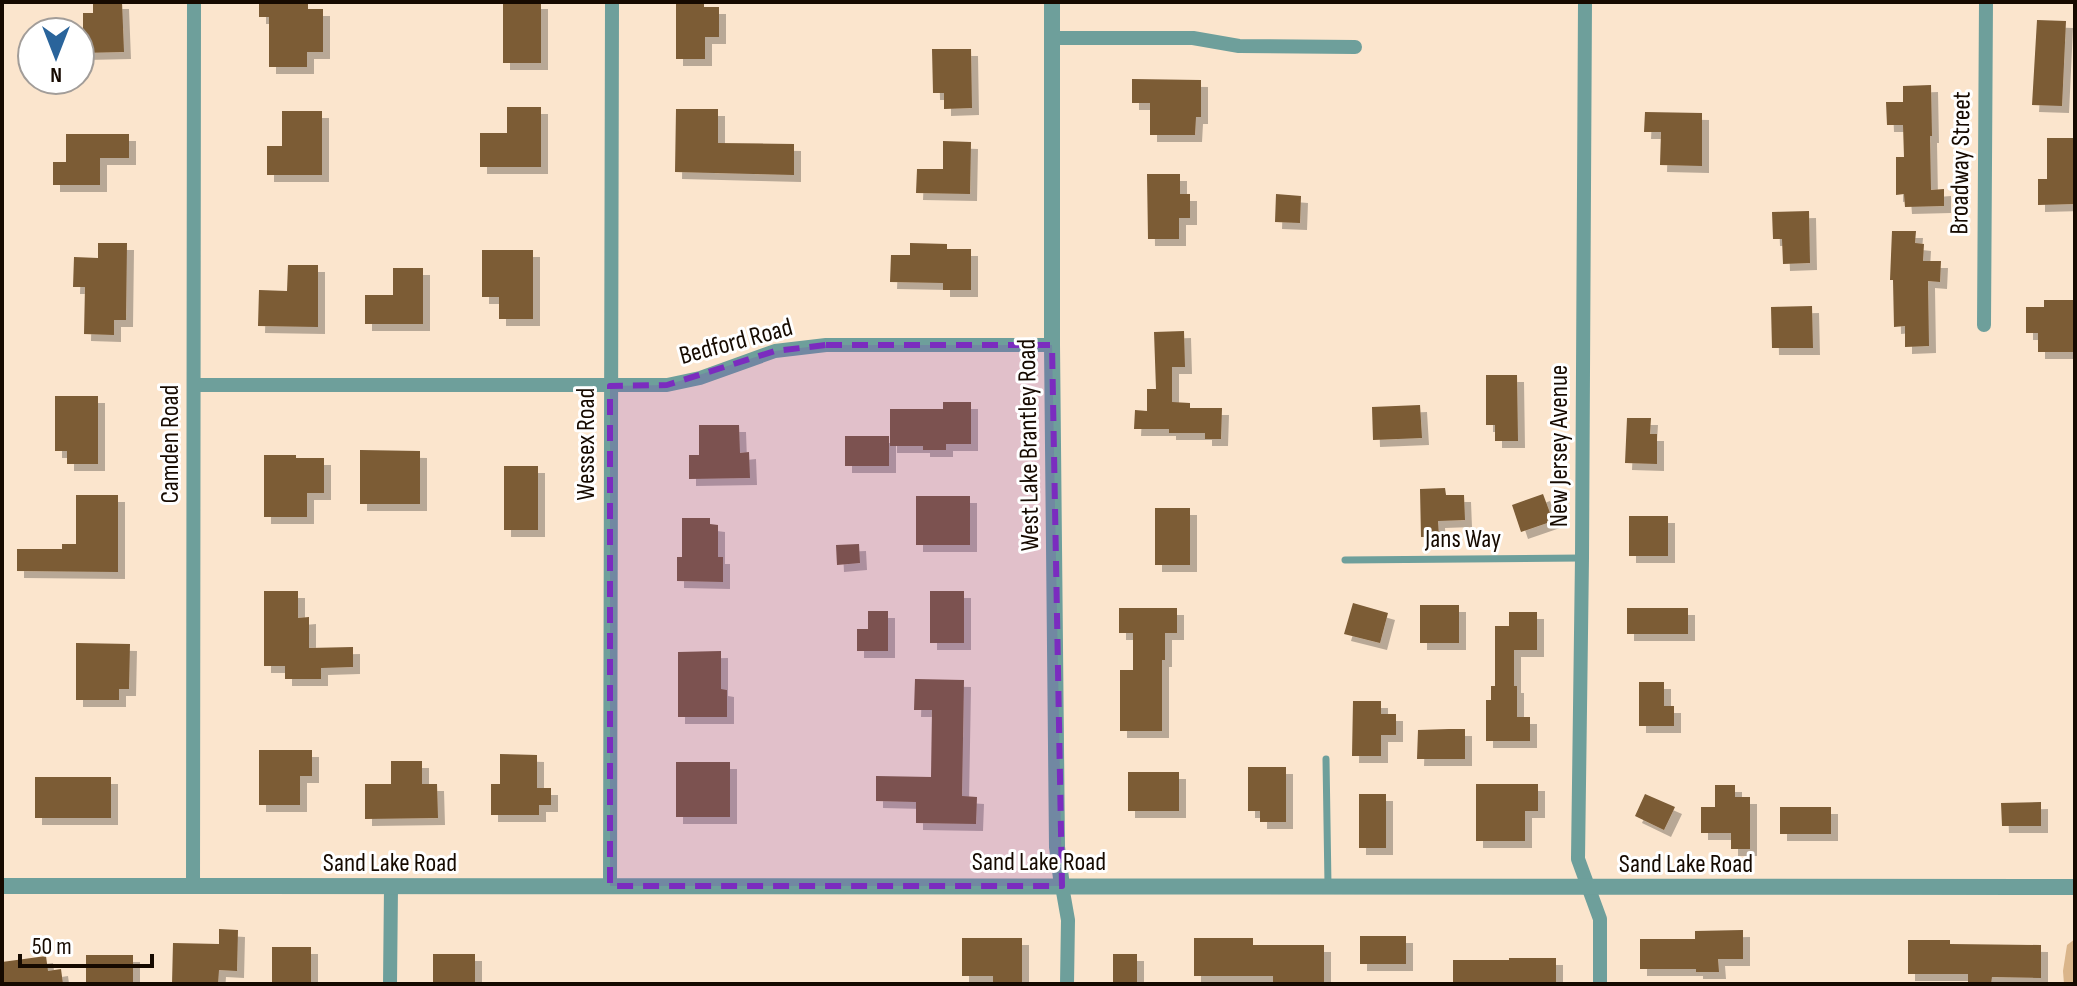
<svg xmlns="http://www.w3.org/2000/svg" width="2077" height="986" font-family="'Sofia Sans Condensed',sans-serif">
  <defs>
    <filter id="shadow"><feDropShadow dx="7" dy="7" stdDeviation="0" flood-color="#0004"/></filter>
  </defs>
  <rect width="100%" height="100%" fill="#fbe5cd"/>
  <path fill="#dab58a" d="M 2075,939 L 2075,984 L 2064,984 L 2063,971 L 2067,945 Z"/>
  <path fill="#7b5b35" filter="url(#shadow)" d="M 93,2 L 122,2 L 124,52 L 80,53 L 80,28 L 83,28 L 83,13 L 93,13 Z
    M 259,2 L 308,2 L 308,9 L 323,9 L 323,52 L 307,52 L 307,67 L 269,67 L 269,17 L 259,17 Z
    M 503,2 L 541,2 L 541,63 L 503,63 Z
    M 676,2 L 704,2 L 704,7 L 719,7 L 719,37 L 705,37 L 705,59 L 676,59 Z
    M 2037,20 L 2066,21 L 2062,106 L 2032,105 Z
    M 932,49 L 971,49 L 972,108 L 944,109 L 944,93 L 933,93 Z
    M 1132,79 L 1201,80 L 1201,117 L 1196,117 L 1195,135 L 1150,135 L 1150,103 L 1132,103 Z
    M 1931,85 L 1932,136 L 1930,136 L 1931,190 L 1944,189 L 1944,206 L 1905,207 L 1904,194 L 1896,195 L 1896,157 L 1904,157 L 1903,125 L 1887,125 L 1886,102 L 1903,102 L 1903,86 Z
    M 507,107 L 541,107 L 541,167 L 480,167 L 480,133 L 507,133 Z
    M 676,109 L 718,109 L 718,143 L 794,144 L 794,175 L 675,172 Z
    M 282,111 L 322,111 L 322,175 L 267,175 L 267,146 L 282,146 Z
    M 1645,112 L 1702,113 L 1702,166 L 1660,165 L 1661,132 L 1644,132 Z
    M 66,134 L 129,134 L 129,158 L 100,158 L 100,185 L 53,185 L 53,162 L 66,162 Z
    M 2047,138 L 2075,138 L 2075,204 L 2038,205 L 2038,179 L 2047,179 Z
    M 943,141 L 971,142 L 970,194 L 916,193 L 917,169 L 943,169 Z
    M 1147,174 L 1180,174 L 1180,194 L 1190,194 L 1190,218 L 1179,218 L 1179,239 L 1148,239 Z
    M 1276,194 L 1301,196 L 1300,223 L 1275,222 Z
    M 1809,211 L 1810,263 L 1783,264 L 1782,239 L 1773,239 L 1772,212 Z
    M 1892,231 L 1916,231 L 1915,243 L 1924,244 L 1923,261 L 1941,261 L 1940,282 L 1928,281 L 1929,346 L 1905,347 L 1905,326 L 1894,327 L 1893,280 L 1890,280 Z
    M 98,243 L 127,243 L 126,320 L 114,320 L 114,335 L 84,334 L 85,287 L 73,287 L 74,257 L 98,258 Z
    M 910,243 L 947,244 L 947,249 L 971,249 L 971,290 L 943,290 L 943,283 L 890,282 L 891,255 L 910,255 Z
    M 482,250 L 533,250 L 533,319 L 499,319 L 499,297 L 482,297 Z
    M 288,265 L 318,265 L 318,327 L 258,326 L 259,290 L 287,291 Z
    M 393,268 L 423,268 L 423,324 L 365,324 L 365,295 L 393,295 Z
    M 2044,300 L 2075,300 L 2075,352 L 2038,352 L 2038,333 L 2026,333 L 2026,307 L 2044,307 Z
    M 1812,306 L 1813,348 L 1772,348 L 1771,307 Z
    M 1184,331 L 1185,367 L 1172,367 L 1172,402 L 1190,403 L 1190,408 L 1222,408 L 1221,439 L 1205,439 L 1205,433 L 1169,433 L 1169,429 L 1134,429 L 1135,410 L 1147,411 L 1147,389 L 1156,389 L 1154,332 Z
    M 1486,375 L 1517,375 L 1518,441 L 1495,441 L 1495,425 L 1486,425 Z
    M 55,396 L 98,396 L 98,464 L 67,464 L 67,451 L 55,451 Z
    M 943,402 L 971,402 L 971,444 L 946,444 L 946,450 L 923,450 L 923,446 L 890,446 L 890,409 L 943,409 Z
    M 1420,405 L 1422,438 L 1373,440 L 1372,407 Z
    M 1627,418 L 1651,418 L 1650,434 L 1657,434 L 1657,464 L 1625,463 Z
    M 699,425 L 739,425 L 740,453 L 749,452 L 750,478 L 689,479 L 689,455 L 699,455 Z
    M 845,436 L 889,436 L 889,466 L 845,466 Z
    M 360,450 L 420,451 L 420,504 L 360,504 Z
    M 264,455 L 296,455 L 296,458 L 324,458 L 324,493 L 307,493 L 307,517 L 264,517 Z
    M 504,466 L 538,466 L 538,530 L 504,530 Z
    M 1445,488 L 1446,495 L 1464,495 L 1465,520 L 1438,521 L 1439,537 L 1421,537 L 1420,489 Z
    M 1543,494 L 1553,521 L 1521,532 L 1512,505 Z
    M 76,495 L 118,495 L 118,572 L 17,571 L 17,549 L 62,549 L 62,544 L 76,544 Z
    M 916,496 L 970,496 L 970,545 L 916,545 Z
    M 1155,508 L 1190,508 L 1190,565 L 1155,565 Z
    M 1629,516 L 1668,516 L 1668,556 L 1629,556 Z
    M 682,518 L 710,518 L 710,524 L 718,525 L 718,557 L 723,557 L 723,582 L 677,581 L 677,557 L 682,557 Z
    M 859,544 L 860,563 L 837,565 L 836,545 Z
    M 264,591 L 298,591 L 298,618 L 309,617 L 309,648 L 353,647 L 353,667 L 321,668 L 321,679 L 285,679 L 285,666 L 264,666 Z
    M 930,591 L 964,591 L 964,643 L 930,643 Z
    M 1353,603 L 1388,613 L 1380,643 L 1344,634 Z
    M 1420,605 L 1459,605 L 1459,643 L 1420,643 Z
    M 1119,608 L 1177,608 L 1177,633 L 1165,633 L 1165,660 L 1162,660 L 1162,731 L 1120,731 L 1120,670 L 1133,670 L 1133,633 L 1119,633 Z
    M 1627,608 L 1688,608 L 1688,634 L 1627,634 Z
    M 868,611 L 888,611 L 888,651 L 857,651 L 857,629 L 868,629 Z
    M 1509,612 L 1537,612 L 1537,650 L 1514,650 L 1514,686 L 1517,686 L 1517,717 L 1530,717 L 1530,741 L 1486,741 L 1486,700 L 1491,700 L 1491,686 L 1495,686 L 1495,626 L 1509,626 Z
    M 76,643 L 130,644 L 129,689 L 119,689 L 119,700 L 76,700 Z
    M 721,651 L 721,689 L 727,690 L 727,717 L 678,717 L 678,652 Z
    M 915,679 L 964,680 L 962,796 L 977,797 L 976,824 L 916,823 L 916,802 L 876,801 L 876,776 L 931,777 L 932,710 L 914,710 Z
    M 1639,682 L 1664,682 L 1664,706 L 1674,706 L 1674,726 L 1639,726 Z
    M 1353,701 L 1381,701 L 1381,714 L 1396,714 L 1396,735 L 1381,735 L 1381,756 L 1352,756 Z
    M 1449,729 L 1465,729 L 1465,759 L 1417,759 L 1418,730 Z
    M 259,750 L 312,750 L 312,776 L 300,776 L 300,805 L 259,805 Z
    M 500,754 L 537,755 L 537,788 L 551,788 L 551,805 L 539,805 L 539,815 L 491,815 L 491,784 L 500,784 Z
    M 391,761 L 422,761 L 422,784 L 437,784 L 438,818 L 365,819 L 365,784 L 391,784 Z
    M 676,762 L 730,762 L 730,817 L 676,817 Z
    M 1248,767 L 1286,767 L 1286,822 L 1260,822 L 1260,811 L 1248,811 Z
    M 1128,772 L 1179,772 L 1179,811 L 1128,811 Z
    M 35,777 L 111,777 L 111,818 L 35,818 Z
    M 1476,784 L 1538,784 L 1538,811 L 1525,811 L 1525,841 L 1476,841 Z
    M 1715,785 L 1735,785 L 1735,797 L 1750,797 L 1750,849 L 1731,849 L 1731,833 L 1701,833 L 1701,807 L 1715,807 Z
    M 1359,794 L 1386,794 L 1386,848 L 1359,848 Z
    M 1645,794 L 1675,807 L 1664,830 L 1635,816 Z
    M 2041,802 L 2041,826 L 2002,826 L 2001,803 Z
    M 1780,807 L 1831,807 L 1831,834 L 1780,834 Z
    M 219,929 L 238,930 L 237,971 L 219,970 L 218,984 L 172,984 L 173,943 L 219,944 Z
    M 1743,930 L 1743,959 L 1718,959 L 1719,972 L 1696,972 L 1696,969 L 1640,969 L 1640,939 L 1695,939 L 1695,931 Z
    M 1360,936 L 1406,936 L 1406,964 L 1360,964 Z
    M 962,938 L 1022,938 L 1022,984 L 993,984 L 993,976 L 962,976 Z
    M 1194,938 L 1253,938 L 1253,945 L 1324,945 L 1324,984 L 1273,984 L 1273,976 L 1194,976 Z
    M 1908,940 L 1950,940 L 1950,944 L 2041,945 L 2041,978 L 1992,977 L 1991,984 L 1968,984 L 1968,974 L 1908,974 Z
    M 272,947 L 311,947 L 311,984 L 272,984 Z
    M 433,954 L 475,954 L 475,984 L 433,984 Z
    M 1113,954 L 1137,954 L 1137,984 L 1113,984 Z
    M 86,955 L 133,955 L 133,984 L 86,984 Z
    M 46,956 L 48,971 L 61,969 L 63,984 L 2,984 L 2,962 Z
    M 1509,958 L 1556,958 L 1556,984 L 1453,984 L 1453,960 L 1509,960 Z"/>
  <g fill="none" stroke-linecap="round" stroke-linejoin="round">
    <path stroke="#6e9f9b" stroke-width="7" d="M 1345,560 L 1582,558
      M 1326,759 L 1328,885"/>
    <path stroke="#6e9f9b" stroke-width="14" d="M 1585,2 L 1582,558 L 1578,859 L 1600,919 L 1600,984
      M 1051,38 L 1193,38 L 1239,46 L 1355,47
      M 1984,325 L 1986,2
      M 194,385 L 667,385 L 700,378 L 775,351 L 826,345 L 1052,345
      M 610,886 L 612,2
      M 1062,886 L 1068,920 L 1067,984
      M 193,887 L 194,2
      M 390,984 L 391,887"/>
    <path stroke="#6e9f9b" stroke-width="16" d="M 1052,2 L 1052,345 L 1057,847 L 1062,886
      M 2,886 L 2075,887"/>
  </g>
  <path fill="#7b2cbf" fill-opacity="0.2" stroke="#7b2cbf" stroke-width="6" stroke-dasharray="16 10" stroke-linejoin="round" d="M 826,345 L 1052,345 L 1062,886 L 610,886 L 610,386 L 667,385 L 775,351 Z"/>
  <g text-anchor="middle" dominant-baseline="central" stroke-width="6" stroke-linejoin="round" paint-order="stroke">
    <g font-size="26" fill="#160a00" stroke="#fff">
      <text transform="translate(1961 163) rotate(-89)">Broadway Street</text>
      <text transform="translate(736 342) rotate(-15)">Bedford Road</text>
      <text transform="translate(170 444) rotate(-90)">Camden Road</text>
      <text transform="translate(586 444) rotate(-90)">Wessex Road</text>
      <text transform="translate(1029 445) rotate(-91)">West Lake Brantley Road</text>
      <text transform="translate(1559 446) rotate(-90)">New Jersey Avenue</text>
      <text x="1463" y="539">Jans Way</text>
      <text x="1039" y="862">Sand Lake Road</text>
      <text x="390" y="863">Sand Lake Road</text>
      <text x="1686" y="864">Sand Lake Road</text>
    </g>
  </g>
  <rect width="2077" height="986" fill="none" stroke="#160a00" stroke-width="8"/>
  <g transform="translate(56 56) rotate(180)"><circle r="38" fill="#ffffff" stroke="#a29d99" stroke-width="2"/>
  <path d="M0-6L14 30L0 20L-14 30Z" fill="#2a649b"/>
  <text y="-12" font-size="22" font-weight="bold" text-anchor="middle" fill="#160a00">N</text>
  </g>
  <path d="M20 954v12h132v-12" fill="none" stroke="#160a00" stroke-width="4"/>
  <text x="32" y="954" font-size="24" fill="#160a00" stroke="#ffffff" stroke-width="6" paint-order="stroke">50 m</text>
</svg>
